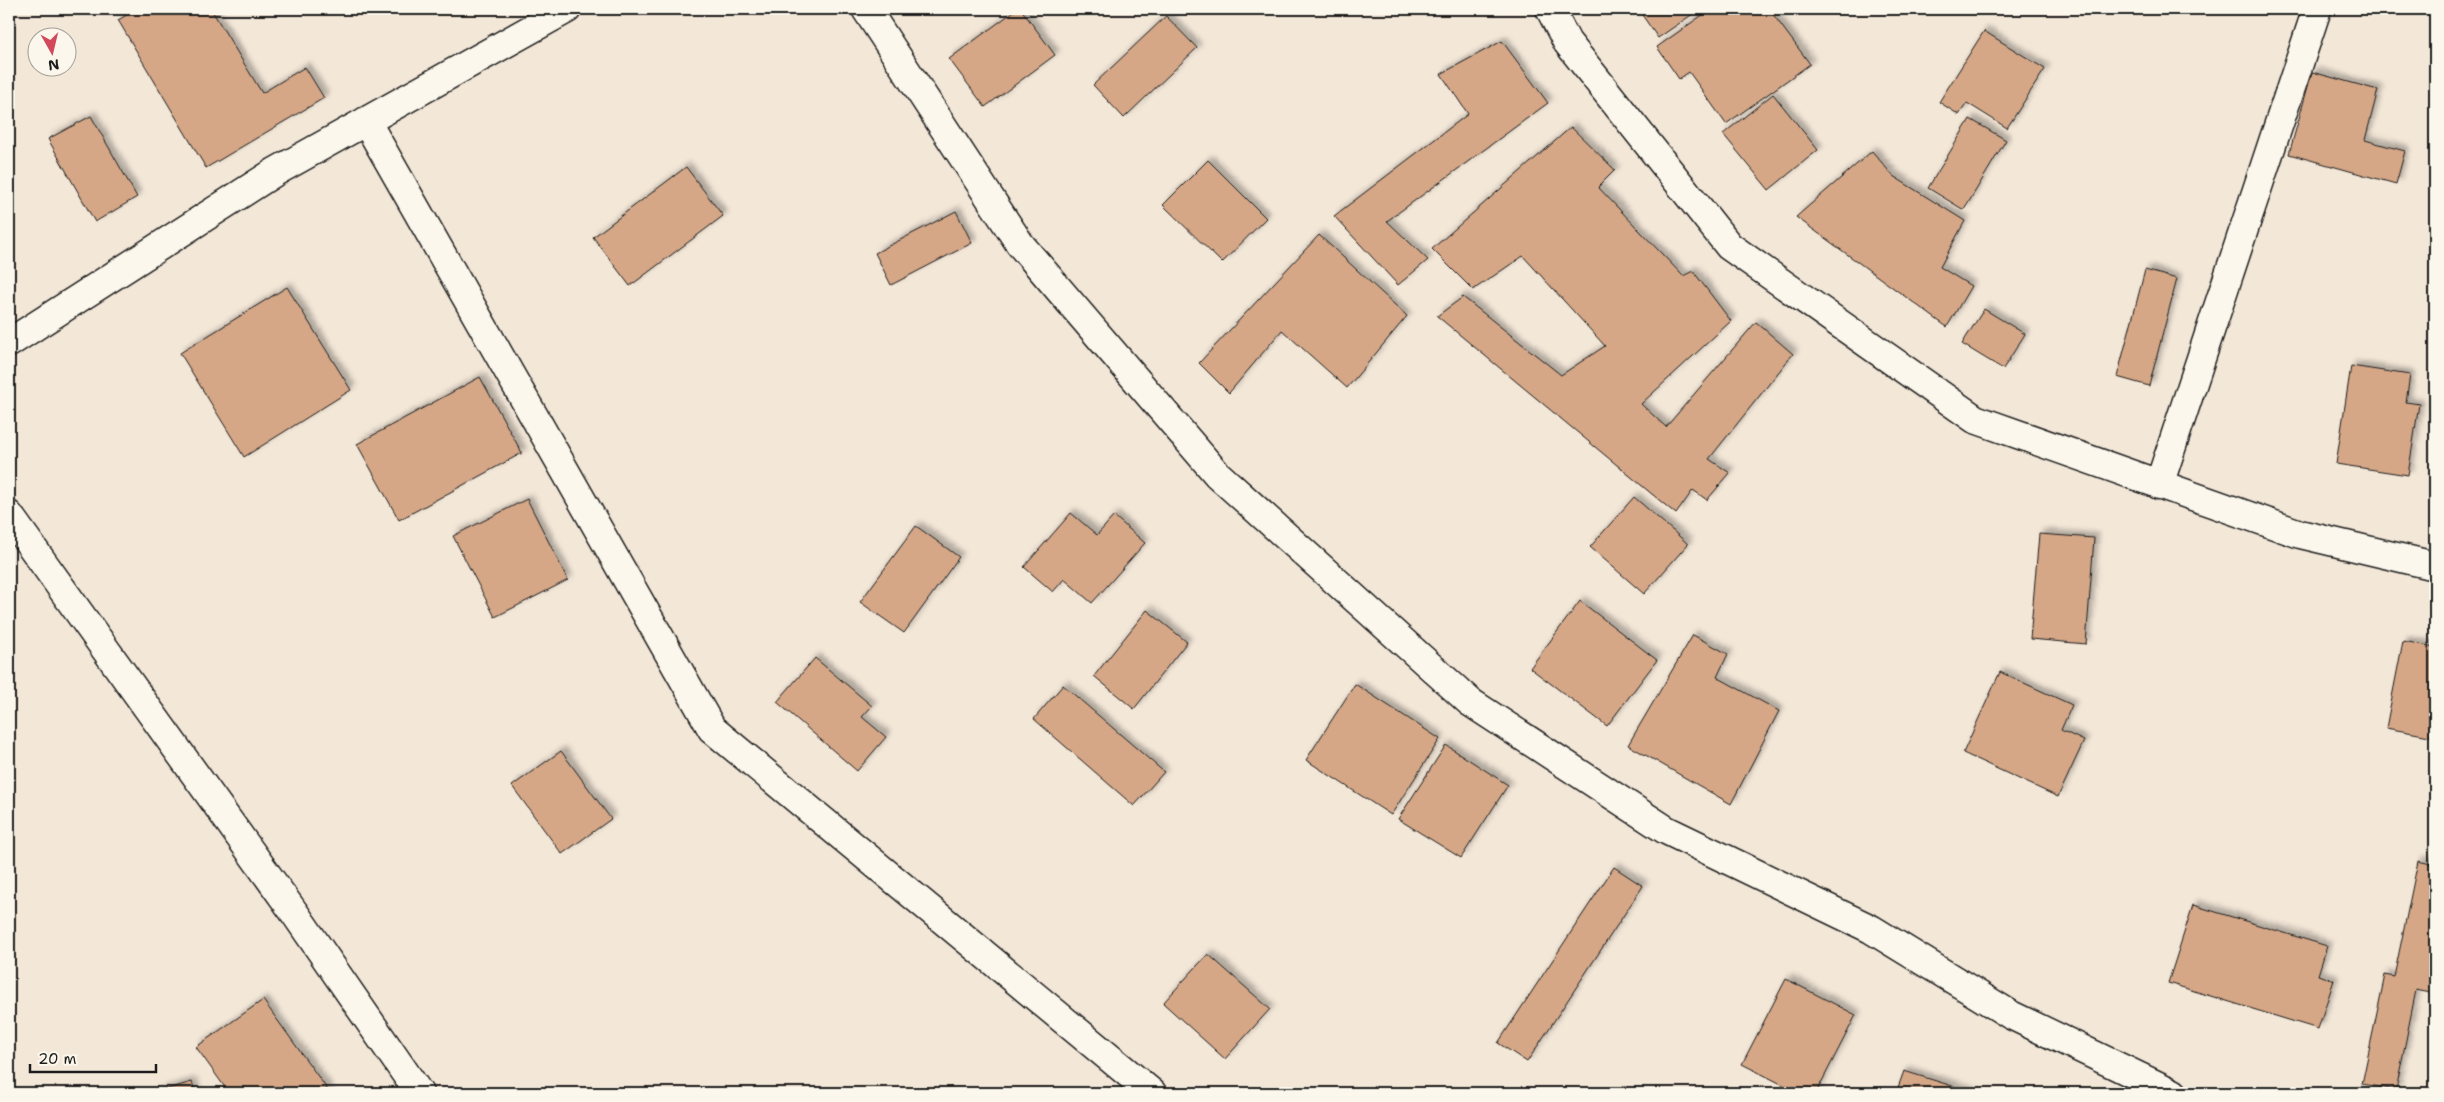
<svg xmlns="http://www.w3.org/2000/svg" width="2444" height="1102" font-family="'Shantell Sans',sans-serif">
  <defs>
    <filter id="shadow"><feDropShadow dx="4.5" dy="-4.5" stdDeviation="2.5" flood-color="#0004"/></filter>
  </defs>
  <rect width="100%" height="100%" fill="#f3e7d8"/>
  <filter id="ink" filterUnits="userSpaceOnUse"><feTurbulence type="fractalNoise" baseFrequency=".02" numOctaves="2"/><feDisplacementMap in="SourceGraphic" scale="10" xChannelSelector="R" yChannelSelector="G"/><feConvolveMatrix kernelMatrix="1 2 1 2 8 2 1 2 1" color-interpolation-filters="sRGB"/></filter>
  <g filter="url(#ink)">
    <path fill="#d5a787" stroke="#1c1c1c" filter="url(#shadow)" d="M 137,9 L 211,9 L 262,93 L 305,67 L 324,98 L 206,168 L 118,20 Z
      M 1017,9 L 1021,9 L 1055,55 L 985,107 L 949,59 Z
      M 1638,9 L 1700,9 L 1658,38 Z
      M 1711,9 L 1778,9 L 1772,13 L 1810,64 L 1726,124 L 1689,72 L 1679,79 L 1657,47 Z
      M 1166,16 L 1197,48 L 1124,118 L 1093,85 Z
      M 1984,31 L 2045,69 L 2007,128 L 1967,103 L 1959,115 L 1939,102 Z
      M 1502,41 L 1548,103 L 1387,221 L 1428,260 L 1398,285 L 1334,216 L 1468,114 L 1441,74 Z
      M 2312,72 L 2378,90 L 2365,140 L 2405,151 L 2396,184 L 2289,154 Z
      M 1773,94 L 1818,150 L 1769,190 L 1723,134 Z
      M 91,116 L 137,197 L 95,222 L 48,139 Z
      M 1970,119 L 2006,140 L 1964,210 L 1928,188 Z
      M 1571,127 L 1615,170 L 1598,187 L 1683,276 L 1693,271 L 1731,321 L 1641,404 L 1666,427 L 1756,322 L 1793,354 L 1709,459 L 1730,473 L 1707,500 L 1693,490 L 1676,514 L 1437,316 L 1463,297 L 1561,375 L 1605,346 L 1523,256 L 1473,290 L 1432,249 Z
      M 1872,151 L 1893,176 L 1965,221 L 1940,267 L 1971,286 L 1947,327 L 1796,217 Z
      M 1208,160 L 1266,218 L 1222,263 L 1163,205 Z
      M 686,167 L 723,216 L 630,286 L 593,237 Z
      M 956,211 L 972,243 L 891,285 L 875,253 Z
      M 1319,235 L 1407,316 L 1347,388 L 1282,330 L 1229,393 L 1199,363 Z
      M 2145,270 L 2177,279 L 2149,386 L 2117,377 Z
      M 287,287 L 351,390 L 244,457 L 180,353 Z
      M 1984,309 L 2025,334 L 2003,369 L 1962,344 Z
      M 2351,366 L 2410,375 L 2406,402 L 2419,404 L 2408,475 L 2336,464 Z
      M 480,377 L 522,453 L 399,520 L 357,444 Z
      M 1634,497 L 1688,544 L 1644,594 L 1590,547 Z
      M 527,499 L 568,580 L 495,617 L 453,536 Z
      M 1071,513 L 1097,535 L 1114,516 L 1145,543 L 1092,603 L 1064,579 L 1053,592 L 1024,567 Z
      M 916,526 L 959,557 L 904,633 L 860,602 Z
      M 2039,534 L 2094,538 L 2086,644 L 2030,639 Z
      M 1580,601 L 1657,660 L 1607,726 L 1530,668 Z
      M 1147,610 L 1187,642 L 1134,709 L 1094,676 Z
      M 1693,635 L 1728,654 L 1717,677 L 1779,711 L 1731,804 L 1628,745 Z
      M 2403,641 L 2435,647 L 2435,737 L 2386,728 Z
      M 815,658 L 872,706 L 862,717 L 886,737 L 857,771 L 777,702 Z
      M 2000,672 L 2072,705 L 2061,730 L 2084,741 L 2058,797 L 1963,753 Z
      M 1355,684 L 1440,739 L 1391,815 L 1306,760 Z
      M 1063,685 L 1164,772 L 1134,806 L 1034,719 Z
      M 1446,745 L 1508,785 L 1461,858 L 1398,819 Z
      M 561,751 L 611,819 L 562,854 L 512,786 Z
      M 2418,861 L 2435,865 L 2435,994 L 2416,990 L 2396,1090 L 2362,1084 L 2385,975 L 2394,977 Z
      M 1614,867 L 1643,886 L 1527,1062 L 1498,1043 Z
      M 2193,905 L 2327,946 L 2318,975 L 2334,980 L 2318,1029 L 2168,983 Z
      M 1208,954 L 1270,1009 L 1225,1059 L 1163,1003 Z
      M 1786,979 L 1856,1015 L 1816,1093 L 1799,1093 L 1742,1064 Z
      M 263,1000 L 330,1093 L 229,1093 L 196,1047 Z
      M 1904,1071 L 1975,1093 L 1896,1093 Z
      M 192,1082 L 196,1093 L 153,1093 Z"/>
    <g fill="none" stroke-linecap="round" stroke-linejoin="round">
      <g stroke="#1c1c1c" stroke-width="31">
        <path id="minor" d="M 866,9 L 1020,244 L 1217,474 L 1470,702 L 1666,830 L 1871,929 L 2011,1015 L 2173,1093
          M 1550,9 L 1567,42 L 1729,246 L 1975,419 L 2300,534 L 2435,566
          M 366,121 L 712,729 L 1152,1093
          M 9,343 L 275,172 L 567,9
          M 2159,485 L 2317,9
          M 9,515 L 296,915 L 419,1093"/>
      </g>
      <use href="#minor" stroke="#fbf7ec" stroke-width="28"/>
    </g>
  </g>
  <rect width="2444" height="1102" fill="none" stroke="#fbf7ec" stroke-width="30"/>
  <rect x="15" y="15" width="2414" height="1072" fill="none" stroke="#1c1c1c" stroke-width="2" filter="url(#ink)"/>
  <g transform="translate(52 52) rotate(172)"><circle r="24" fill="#fbf7ec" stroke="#a29f99"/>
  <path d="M0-4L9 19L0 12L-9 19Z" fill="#d1495b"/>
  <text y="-8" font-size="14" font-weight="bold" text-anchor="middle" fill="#1c1c1c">N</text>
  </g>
  <path d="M30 1064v8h126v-8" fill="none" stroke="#1c1c1c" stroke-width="2.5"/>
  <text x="38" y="1064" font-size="15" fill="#1c1c1c" stroke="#fbf7ec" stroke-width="4" paint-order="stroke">20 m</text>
</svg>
